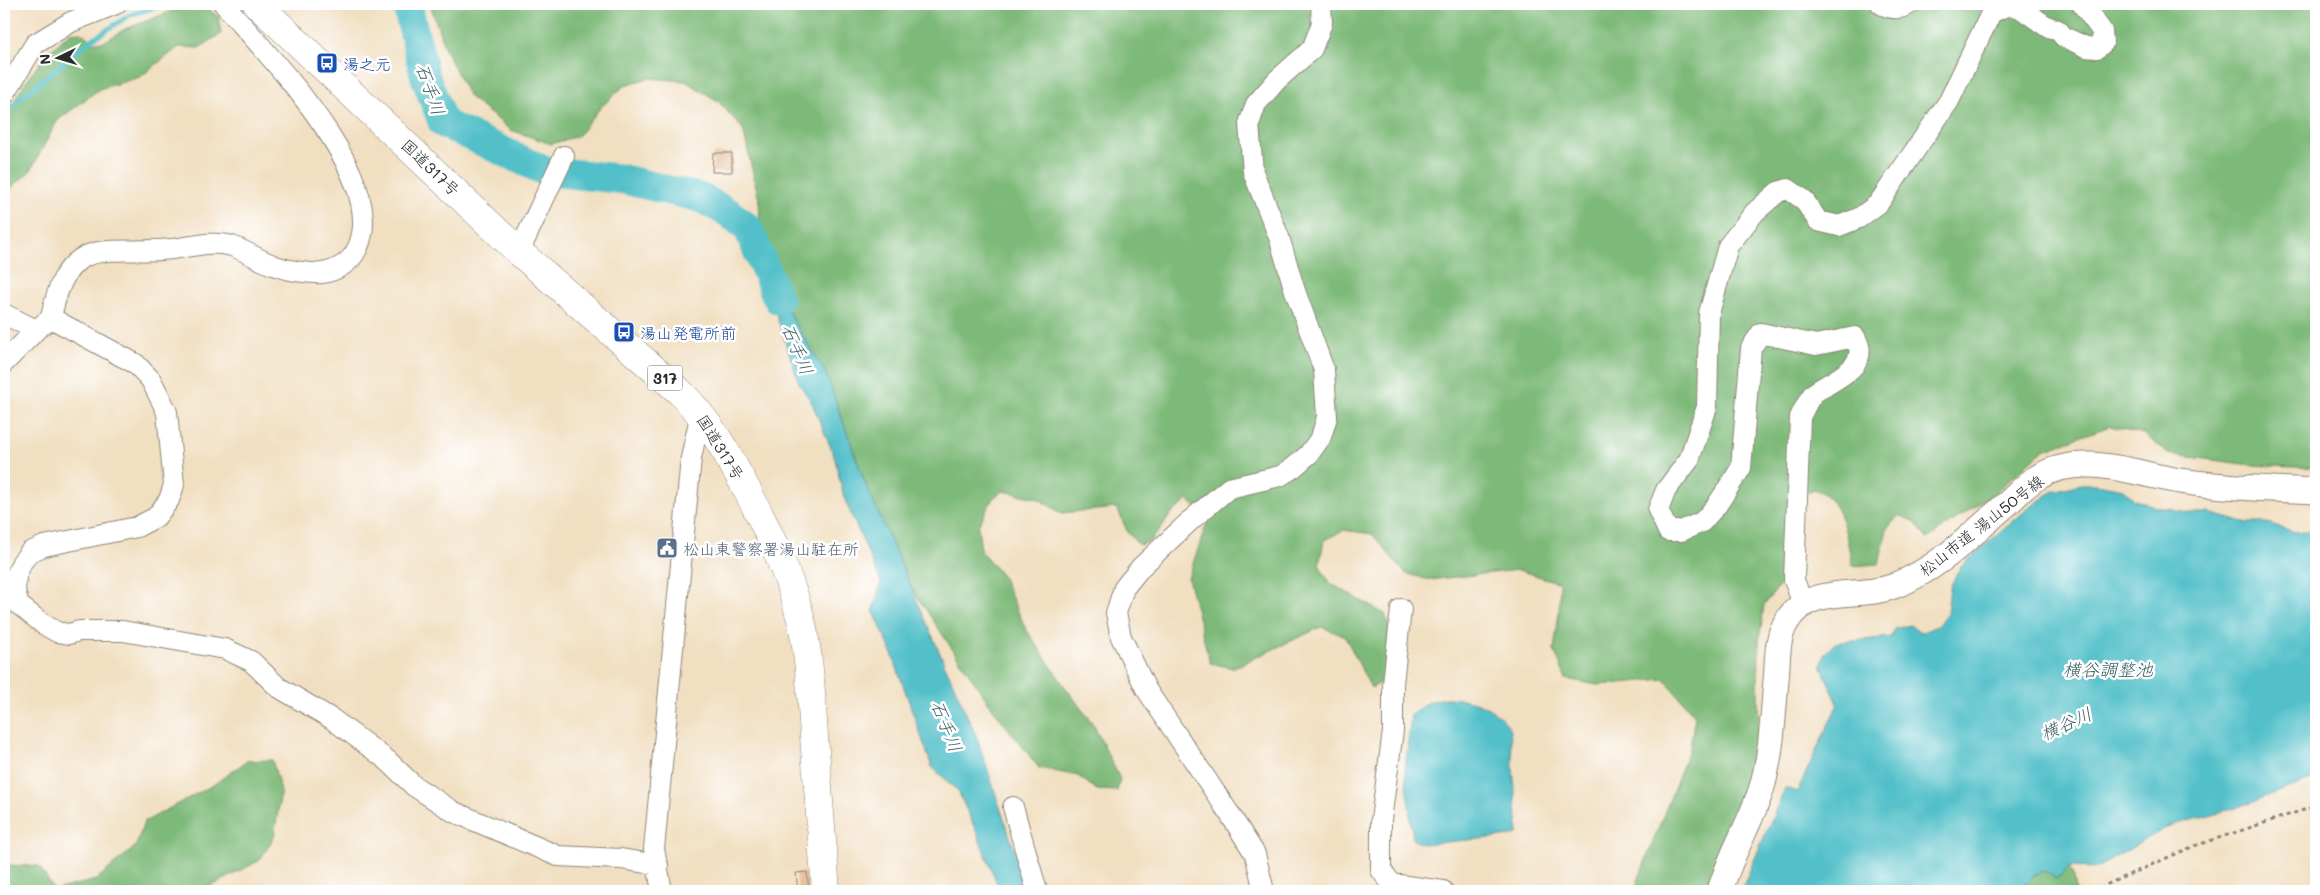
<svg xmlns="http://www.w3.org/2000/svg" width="2320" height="895" font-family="Mali,'Klee One',sans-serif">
  <rect width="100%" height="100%" fill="#fff"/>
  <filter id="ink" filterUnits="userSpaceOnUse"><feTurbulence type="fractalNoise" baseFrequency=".02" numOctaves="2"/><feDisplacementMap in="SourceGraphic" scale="10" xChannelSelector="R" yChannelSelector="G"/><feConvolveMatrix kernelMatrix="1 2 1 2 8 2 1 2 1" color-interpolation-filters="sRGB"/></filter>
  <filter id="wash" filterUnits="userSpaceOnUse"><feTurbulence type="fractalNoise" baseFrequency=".0096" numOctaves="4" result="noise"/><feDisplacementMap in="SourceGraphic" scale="20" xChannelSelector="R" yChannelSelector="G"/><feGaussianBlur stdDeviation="1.12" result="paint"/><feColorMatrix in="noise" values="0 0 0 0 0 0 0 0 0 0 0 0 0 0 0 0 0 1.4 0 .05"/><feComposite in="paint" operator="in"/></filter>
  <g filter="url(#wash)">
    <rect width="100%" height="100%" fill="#f1dfc1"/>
    <path fill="#7db978" stroke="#547252" d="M 430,4 L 2316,4 L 2316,468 L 2251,465 L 2168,454 L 2144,434 L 2110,426 L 2044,450 L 1992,495 L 1927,539 L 1915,522 L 1899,515 L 1887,529 L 1879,564 L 1853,566 C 1846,540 1844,499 1814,489 L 1792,499 L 1787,549 L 1781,584 L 1764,605 L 1759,643 L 1758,691 L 1759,745 L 1743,800 L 1709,891 L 1638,891 L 1637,883 L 1690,747 L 1695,716 L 1664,679 L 1597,685 L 1566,679 L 1554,650 L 1559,612 L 1560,583 L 1518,570 L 1429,580 L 1405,573 L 1372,534 L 1343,530 L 1324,541 L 1319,565 L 1330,583 L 1385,614 L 1390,628 L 1384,681 L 1371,688 L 1345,636 L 1321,627 L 1233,668 L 1210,663 L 1188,578 L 1208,520 L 1188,500 L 1172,513 L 1151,541 L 1139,545 L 1128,533 L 1117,508 L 1061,513 L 1037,498 L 1003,491 L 993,498 L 978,526 L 981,551 L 1002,576 L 1026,629 L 1065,687 L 1093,724 L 1120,779 L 1117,791 L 1097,790 L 1078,776 L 1039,768 L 990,705 L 912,589 L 864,480 L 825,371 L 795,323 L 762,263 L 759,200 L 743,129 L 718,101 L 685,81 L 649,78 L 625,85 L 600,108 L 578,136 L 551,144 L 511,130 L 469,97 L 445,49 Z
      M 205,7 L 219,17 L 221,34 L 199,48 L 179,47 L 140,77 L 99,89 L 57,121 L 31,170 L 4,195 L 4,118 L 24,84 L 45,56 L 70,33 L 80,32 L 94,42 L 104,42 L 125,29 L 172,11 Z
      M 272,760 L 281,791 L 274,837 L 260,860 L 218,883 L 194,891 L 4,891 L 4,865 L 39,866 L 54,890 L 96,880 L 136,846 L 144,822 L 213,785 L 247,761 Z
      M 2069,867 L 2074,877 L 2076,891 L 2024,891 L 2024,885 L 2036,874 L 2045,871 L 2056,879 Z"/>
    <path fill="#52c0c9" stroke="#3e767a" d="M 762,263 L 795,323 L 825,371 L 864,480 L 977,738 L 1028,891 L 1000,891 L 977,833 L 958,791 L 932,767 L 890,648 L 873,610 L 881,582 L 844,498 L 834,455 L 812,403 L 799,383 L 770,296 Z
      M 2082,484 L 2097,484 L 2123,489 L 2135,500 L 2157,507 L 2188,513 L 2209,513 L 2244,523 L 2268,523 L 2295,532 L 2316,530 L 2316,778 L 2235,808 L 2169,826 L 2097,868 L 2069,867 L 2056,879 L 2045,871 L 2035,874 L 2024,885 L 2024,891 L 1741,891 L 1785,788 L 1797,792 L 1838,704 L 1821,666 L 1825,653 L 1835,643 L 1891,637 L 1894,629 L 1910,625 L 1920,633 L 1937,626 L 1947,614 L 1950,587 L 1961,566 L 2025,511 L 2053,491 Z
      M 1445,698 C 1472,698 1494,706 1510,728 L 1518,833 L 1513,836 L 1423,844 L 1413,840 L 1405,770 L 1411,715 L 1428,702 Z"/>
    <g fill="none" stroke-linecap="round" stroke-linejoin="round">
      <path stroke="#52c0c9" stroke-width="5" d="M 391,4 L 409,14
        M 4,112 L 91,40 L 130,15 L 165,4"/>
      <path stroke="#52c0c9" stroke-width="30" d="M 407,4 L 425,76 L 443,123 L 545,171 L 622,179 L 701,198 L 729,213 L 748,228 L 778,299"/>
    </g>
    <g id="blocks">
      <path fill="#e3b88d" d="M 713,153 L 732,153 L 732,172 L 712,172 Z
        M 807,872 L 809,891 L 798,891 L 796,873 Z"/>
    </g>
  </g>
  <g filter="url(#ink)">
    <use href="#blocks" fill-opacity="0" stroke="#8e8576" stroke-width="1"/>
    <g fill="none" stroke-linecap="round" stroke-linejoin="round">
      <g stroke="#8e8576" stroke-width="22">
        <path id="minor" d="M 1881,4 C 1891,10 1901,9 1910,4
          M 4,95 L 35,44 L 71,22 L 116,4
          M 519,252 L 564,156
          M 4,314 L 36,330 L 51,318 C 68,231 105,256 172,249 C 191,247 213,240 232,246 C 246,251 259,260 273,265 C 286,270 308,274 322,273 C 337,271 351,262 357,249 C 392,180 266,54 224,4
          M 51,318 L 136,364 L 151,380 L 167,412 L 174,485 L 169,500 L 156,517 L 137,527 L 44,546 L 30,552 L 22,562 L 16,576 L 15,591 L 19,605 L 43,624 L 57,632 L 69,634 L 79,631 L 123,631 L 225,649 L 251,661 L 278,687 L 332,719 L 387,760 L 414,786 L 454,812 L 558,856 L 621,859 L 658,865
          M 4,363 L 36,330
          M 1803,604 L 1794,580 L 1800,417 C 1804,410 1808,399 1814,393 C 1833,379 1873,367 1855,337 L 1816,345 L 1761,333 L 1751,348 L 1741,468 L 1717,505 L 1702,522 L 1681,531 L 1668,531 L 1658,510 L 1666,490 L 1689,460 L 1707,407 L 1709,313 L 1728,246 L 1755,212 L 1778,192 L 1788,189 L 1804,200 L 1818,221 L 1839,226 L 1859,218 L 1878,204 L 1949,101 L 1991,13 L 2006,6 L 2019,7 L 2046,26 L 2058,30 L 2064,37 L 2086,47 L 2097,48 L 2103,43 L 2102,31 L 2082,4
          M 1401,609 L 1393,684 L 1393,731 L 1381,820 L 1381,870 L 1392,884 L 1443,891
          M 1013,807 L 1037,891
          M 662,891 L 654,849 L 691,458 L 701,412
          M 1264,891 L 1255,854 L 1229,813 L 1146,689 L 1121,637 L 1116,613 L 1124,588 L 1141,567 L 1191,520 L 1229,488 L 1280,476 L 1293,468 L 1309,454 L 1321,437 L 1327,417 L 1324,370 L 1295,291 L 1279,237 L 1253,172 L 1249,124 L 1256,104 L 1277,80 L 1312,49 L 1322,23 L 1321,4"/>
      </g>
      <g stroke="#8e8576" stroke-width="27">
        <path id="tertiary" d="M 1720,891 C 1730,855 1751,823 1762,787 C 1772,752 1773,715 1776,680 C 1778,660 1776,638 1787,621 C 1810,583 1859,600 1894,586 C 1939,569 1973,533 2009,502 C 2018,494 2027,483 2038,477 C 2084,450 2139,476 2187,482 C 2230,488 2273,489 2316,491"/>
      </g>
      <g stroke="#8e8576" stroke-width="29">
        <path id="trunk" d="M 257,4 L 519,252 L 679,391 C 711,423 726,451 747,490 C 768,531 788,571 800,616 C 810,655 811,696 814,736 C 818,788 822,840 826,891"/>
      </g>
      <path stroke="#8e8576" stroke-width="3" stroke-dasharray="4 4" stroke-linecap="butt" d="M 2092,891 L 2194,846 L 2316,806"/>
      <use href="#minor" stroke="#fff" stroke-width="20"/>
      <use href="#tertiary" stroke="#fff" stroke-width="25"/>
      <use href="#trunk" stroke="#fff" stroke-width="28"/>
    </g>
  </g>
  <defs>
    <g id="bus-square" transform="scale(1.125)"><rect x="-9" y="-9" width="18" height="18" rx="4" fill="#1a4fb4" stroke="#fff"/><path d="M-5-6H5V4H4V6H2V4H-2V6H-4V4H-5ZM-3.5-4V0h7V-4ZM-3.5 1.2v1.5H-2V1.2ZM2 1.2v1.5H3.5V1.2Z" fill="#fff"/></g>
    <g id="civic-square" transform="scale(1.125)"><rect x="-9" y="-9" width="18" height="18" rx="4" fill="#5c6f8a" stroke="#fff"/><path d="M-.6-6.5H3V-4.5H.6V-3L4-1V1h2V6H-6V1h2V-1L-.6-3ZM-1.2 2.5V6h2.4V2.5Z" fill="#fff"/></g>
  </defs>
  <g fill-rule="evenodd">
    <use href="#bus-square" x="327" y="63"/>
    <use href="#bus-square" x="624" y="332"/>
    <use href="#civic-square" x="667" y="548"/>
  </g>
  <g text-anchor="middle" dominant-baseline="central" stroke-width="5" stroke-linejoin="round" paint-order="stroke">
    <rect fill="#fff" stroke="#6b6b6b" stroke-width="1" x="647.5" y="365.5" width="35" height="25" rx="4"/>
    <g font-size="15" font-weight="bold" fill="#2b2b2b">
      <text x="665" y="378">317</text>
    </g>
    <g font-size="16" fill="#164399" stroke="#fff" text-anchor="start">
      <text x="343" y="63">湯之元</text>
      <text x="640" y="332">湯山発電所前</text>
    </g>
    <g font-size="16" fill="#2b2b2b" stroke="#fff">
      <text transform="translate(431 167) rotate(44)">国道317号</text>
      <text transform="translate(721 447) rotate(58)">国道317号</text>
      <text transform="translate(1981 525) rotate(-38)">松山市道 湯山50号線</text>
    </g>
    <g font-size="16" fill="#4e5e75" stroke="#fff" text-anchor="start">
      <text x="683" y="548">松山東警察署湯山駐在所</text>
    </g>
    <g font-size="18" font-style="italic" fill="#395f62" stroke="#fff">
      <text transform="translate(431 89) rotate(71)">石手川</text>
      <text transform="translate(798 349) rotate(67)">石手川</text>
      <text x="2108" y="669">横谷調整池</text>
      <text transform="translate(2066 723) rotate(-24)">横谷川</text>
      <text transform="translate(947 726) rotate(68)">石手川</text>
    </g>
  </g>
  <rect width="2320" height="895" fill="none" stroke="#fff" stroke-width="20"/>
  <g transform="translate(58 58) rotate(265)" stroke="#ffffff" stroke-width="4" paint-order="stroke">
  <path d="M0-4L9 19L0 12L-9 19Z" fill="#2b2b2b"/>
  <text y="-8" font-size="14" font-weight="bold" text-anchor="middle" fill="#2b2b2b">N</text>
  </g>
</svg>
